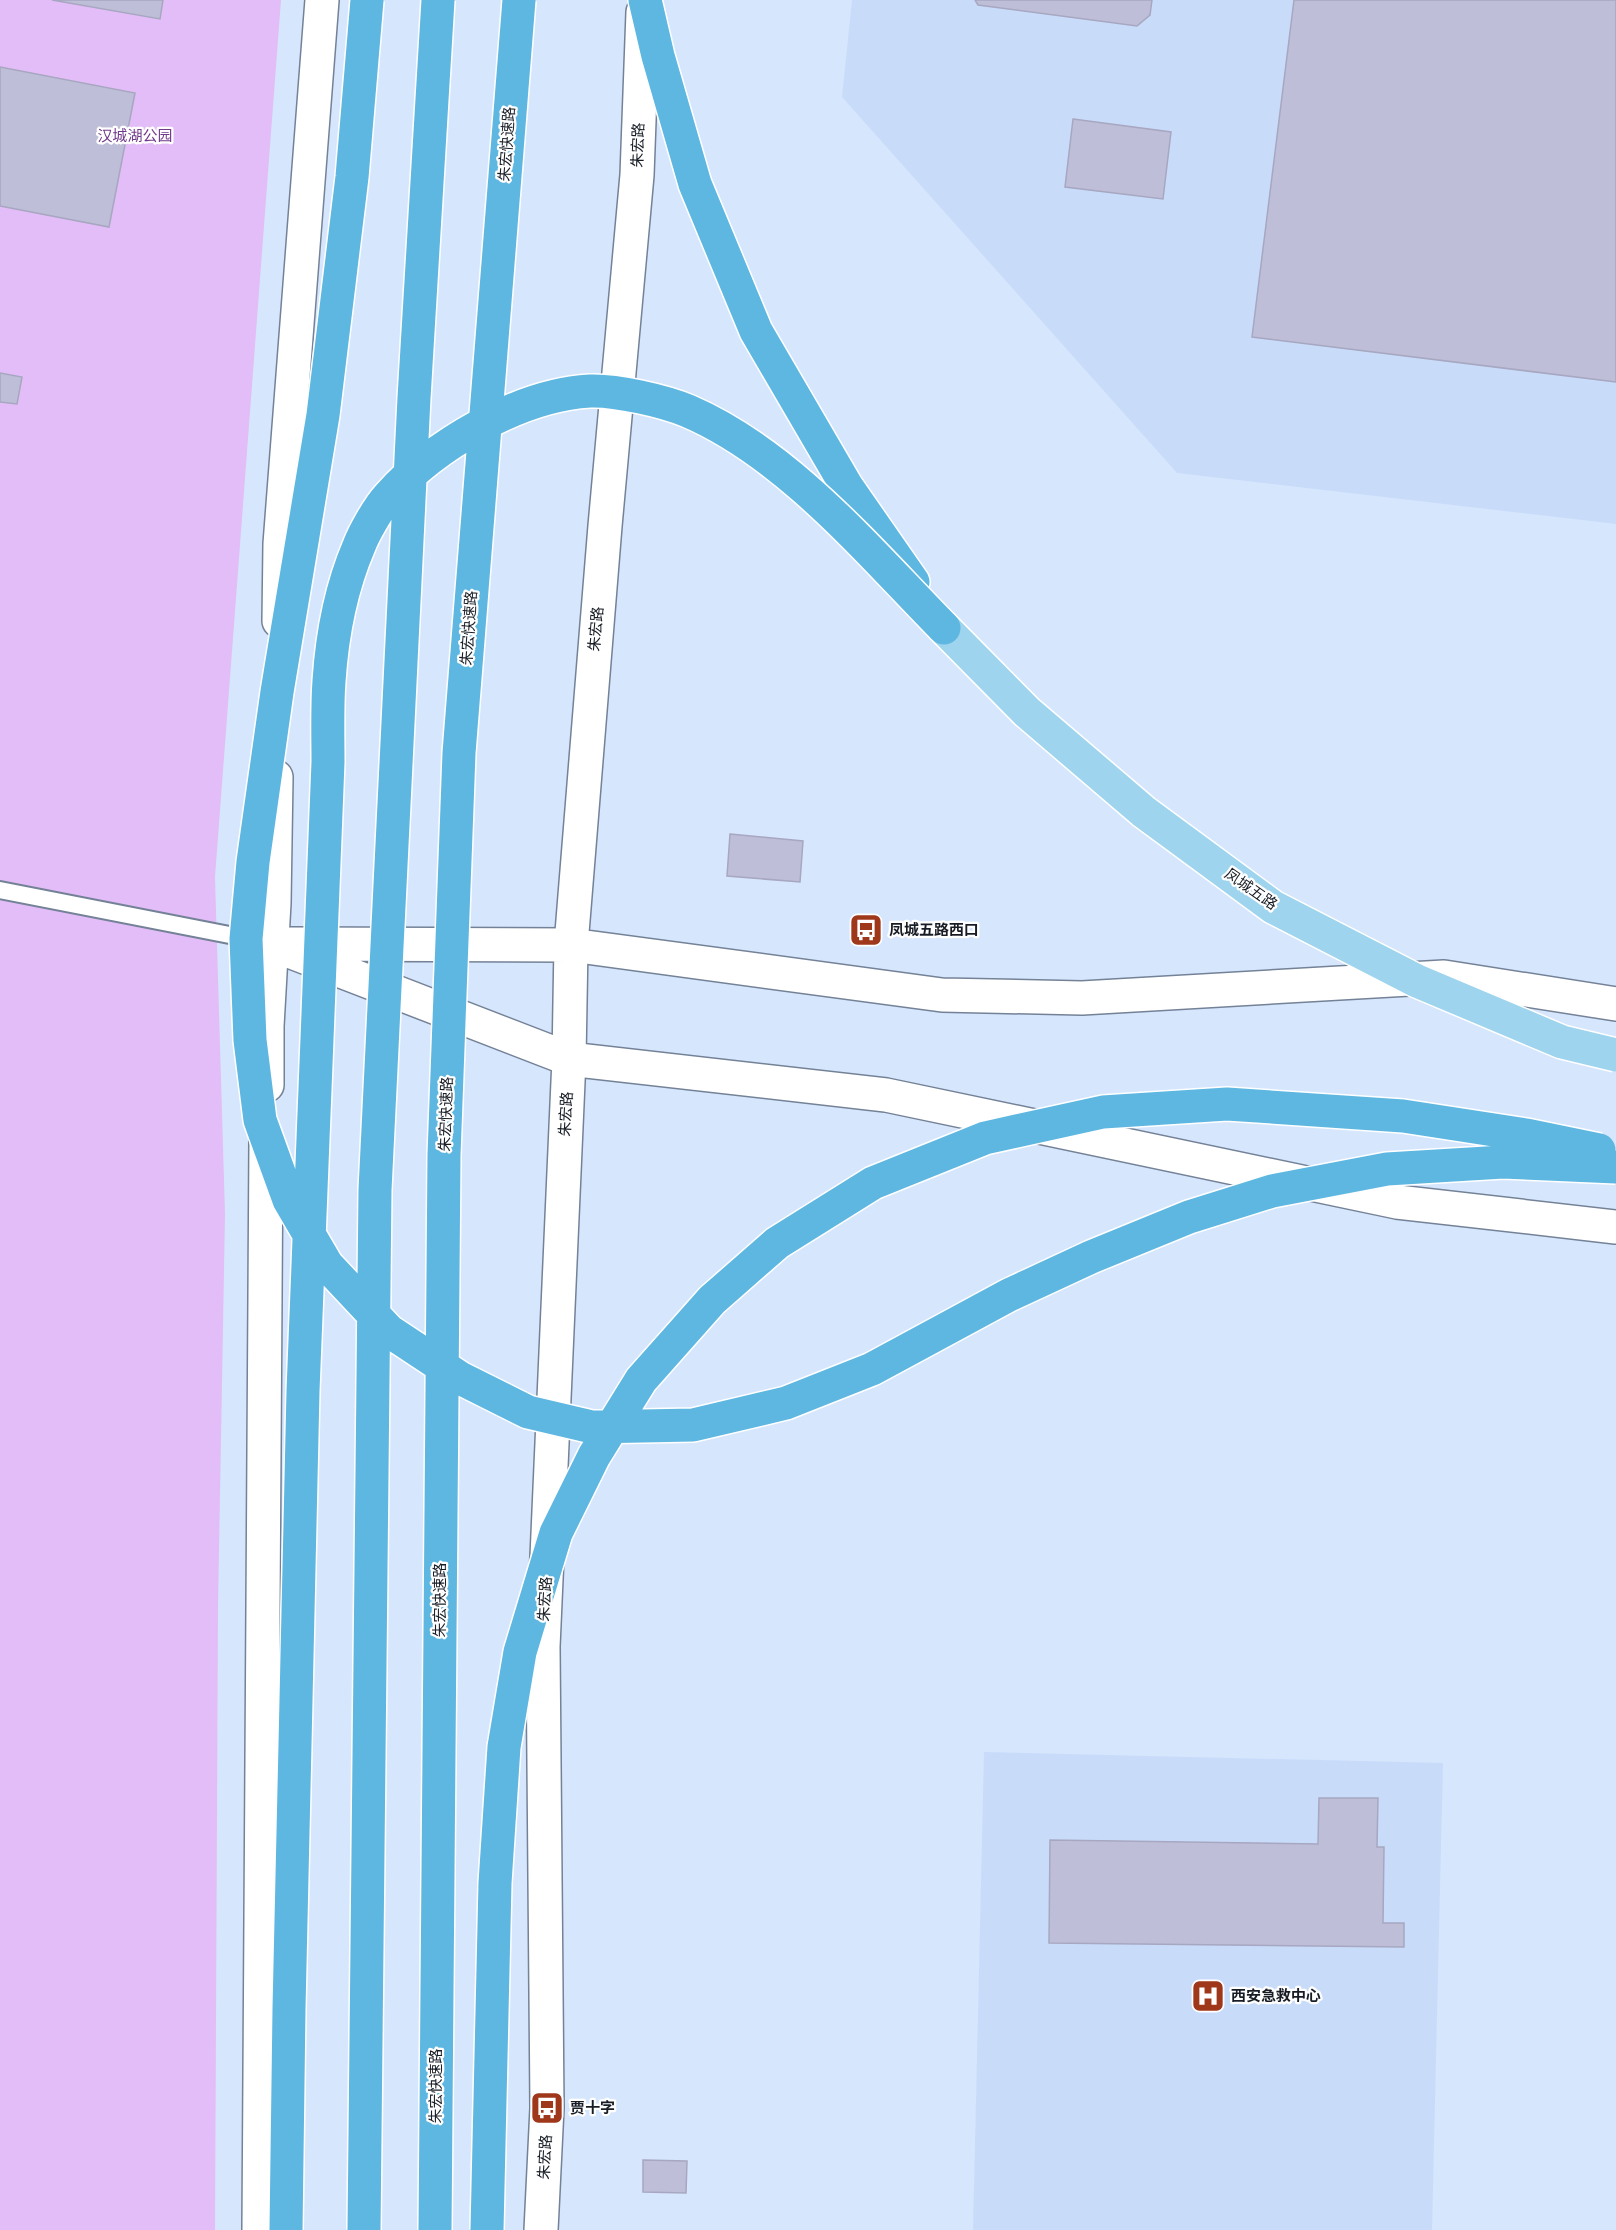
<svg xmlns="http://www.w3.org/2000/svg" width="1616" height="2230" font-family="'Roboto Condensed','Noto Sans SC',sans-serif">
  <rect width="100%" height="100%" fill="#d6e6fd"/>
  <path fill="#c8dcfa" d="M 852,0 L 1616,0 L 1616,524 L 1177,473 L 842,97 Z
    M 984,1752 L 1443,1763 L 1432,2230 L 973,2230 Z"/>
  <path fill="#e3bdf7" d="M 0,0 L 281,0 L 215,877 L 225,1214 L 218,1607 L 215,2230 L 0,2230 Z"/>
  <path fill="#bfbed8" stroke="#a7a7c1" stroke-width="1.5" d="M 52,0 L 163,0 L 160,19 Z
    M 975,0 L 1152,0 L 1150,15 L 1137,26 L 978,5 Z
    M 1294,0 L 1616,0 L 1616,382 L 1252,337 Z
    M 0,67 L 135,93 L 109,227 L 0,206 Z
    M 1073,119 L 1171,132 L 1163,199 L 1065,187 Z
    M 0,373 L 22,377 L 17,404 L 0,402 Z
    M 730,834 L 803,841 L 800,882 L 727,876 Z
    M 1319,1798 L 1378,1798 L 1377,1847 L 1384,1847 L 1383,1923 L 1404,1923 L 1404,1947 L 1049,1943 L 1050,1840 L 1318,1844 Z
    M 643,2160 L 687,2161 L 686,2193 L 643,2192 Z"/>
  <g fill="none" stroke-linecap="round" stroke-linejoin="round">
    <g stroke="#748297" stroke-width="20">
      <path id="lane" d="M 0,890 L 250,939"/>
    </g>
    <g stroke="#748297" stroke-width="36">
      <path id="secondary" d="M 279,621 L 280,544 L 322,0
        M 271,944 L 569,1059 L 886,1095 L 1397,1202 L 1616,1227
        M 291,944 L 571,945 L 942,995 L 1082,998 L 1444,977 L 1616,1004
        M 267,1085 L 267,1026 L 274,903 L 276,777
        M 259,2230 L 266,1140
        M 541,2230 L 547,2108 L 543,1647 L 569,1059 L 571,945 L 605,526 L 637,175 L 643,12"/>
    </g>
    <g stroke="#fff" stroke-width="36">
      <path id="highway" d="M 645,0 L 658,56 L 695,184 L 756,331 L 847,487 L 913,582"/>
    </g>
    <use href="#lane" stroke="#fff" stroke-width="16"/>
    <use href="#secondary" stroke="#fff" stroke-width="33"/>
    <use href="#highway" stroke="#5eb7e1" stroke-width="33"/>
    <g stroke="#fff" stroke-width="36" stroke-linecap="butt">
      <path id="primary-bridge" d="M 944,628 L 1027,712 L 1144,812 L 1273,907 L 1417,981 L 1562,1042 L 1616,1055"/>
    </g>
    <g stroke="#fff" stroke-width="36" stroke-linecap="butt">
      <path id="highway-bridge" d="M 367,0 L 352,177 L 323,415 L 277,692 L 253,862 L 246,939 L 250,1040 L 260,1120 L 289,1200 L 327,1265 L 389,1331 L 460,1378 L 528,1412 L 592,1427 L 693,1425 L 786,1403 L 872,1369 L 1009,1295 L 1091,1257 L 1189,1217 L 1272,1191 L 1387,1169 L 1503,1162 L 1616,1167
        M 286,2230 L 289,2009 L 303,1391 L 328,762 C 328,735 327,707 329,681 C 332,636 341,588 359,546 C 364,533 378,508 388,497 C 434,445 519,395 590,391 C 616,390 664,401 688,411 C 788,454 869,552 944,628
        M 364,2230 L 375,1190 L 414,398 L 438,0
        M 435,2230 L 444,1155 L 459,753 L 519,0
        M 487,2230 L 495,1883 L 504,1747 L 520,1652 L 556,1533 L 594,1456 L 641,1380 L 712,1300 L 777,1243 L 873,1183 L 985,1138 L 1103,1112 L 1227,1104 L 1403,1116 L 1526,1135 L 1599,1150"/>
    </g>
    <use href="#primary-bridge" stroke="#9ed4ed" stroke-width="33"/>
    <use href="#highway-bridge" stroke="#5eb7e1" stroke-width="33"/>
  </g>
  <defs>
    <g id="bus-square" transform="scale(1.725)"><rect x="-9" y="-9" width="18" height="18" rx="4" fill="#9f371a" stroke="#fff"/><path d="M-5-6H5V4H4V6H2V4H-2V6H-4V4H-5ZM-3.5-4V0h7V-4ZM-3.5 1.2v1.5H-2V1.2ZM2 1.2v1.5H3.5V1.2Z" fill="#fff"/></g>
    <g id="hospital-square" transform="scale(1.725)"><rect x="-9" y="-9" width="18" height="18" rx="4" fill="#9f371a" stroke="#fff"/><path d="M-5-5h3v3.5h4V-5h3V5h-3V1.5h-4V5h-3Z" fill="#fff"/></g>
  </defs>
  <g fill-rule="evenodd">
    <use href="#bus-square" x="866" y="930"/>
    <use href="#hospital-square" x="1208" y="1996"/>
    <use href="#bus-square" x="547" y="2108"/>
  </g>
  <g text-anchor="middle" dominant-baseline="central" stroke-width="4.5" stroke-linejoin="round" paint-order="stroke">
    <g font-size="15" fill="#71398b" stroke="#fff">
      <text x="135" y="136">汉城湖公园</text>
    </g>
    <g font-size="15" fill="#181d25" stroke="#fff">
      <text transform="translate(507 144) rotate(-86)">朱宏快速路</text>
      <text transform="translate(638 145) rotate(-88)">朱宏路</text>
      <text transform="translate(469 628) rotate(-86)">朱宏快速路</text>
      <text transform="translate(596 629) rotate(-85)">朱宏路</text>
      <text transform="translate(1251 889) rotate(35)">凤城五路</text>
      <text transform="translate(446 1114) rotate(-88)">朱宏快速路</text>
      <text transform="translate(566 1114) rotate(-87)">朱宏路</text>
      <text transform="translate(545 1599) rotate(-87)">朱宏路</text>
      <text transform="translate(440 1600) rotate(-90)">朱宏快速路</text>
      <text transform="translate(436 2086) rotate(-90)">朱宏快速路</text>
      <text transform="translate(545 2157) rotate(-87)">朱宏路</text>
    </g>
    <g font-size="15" font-weight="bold" fill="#181d25" stroke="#fff" text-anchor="start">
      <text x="889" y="930">凤城五路西口</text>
      <text x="1231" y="1996">西安急救中心</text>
      <text x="570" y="2108">贾十字</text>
    </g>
  </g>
</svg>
